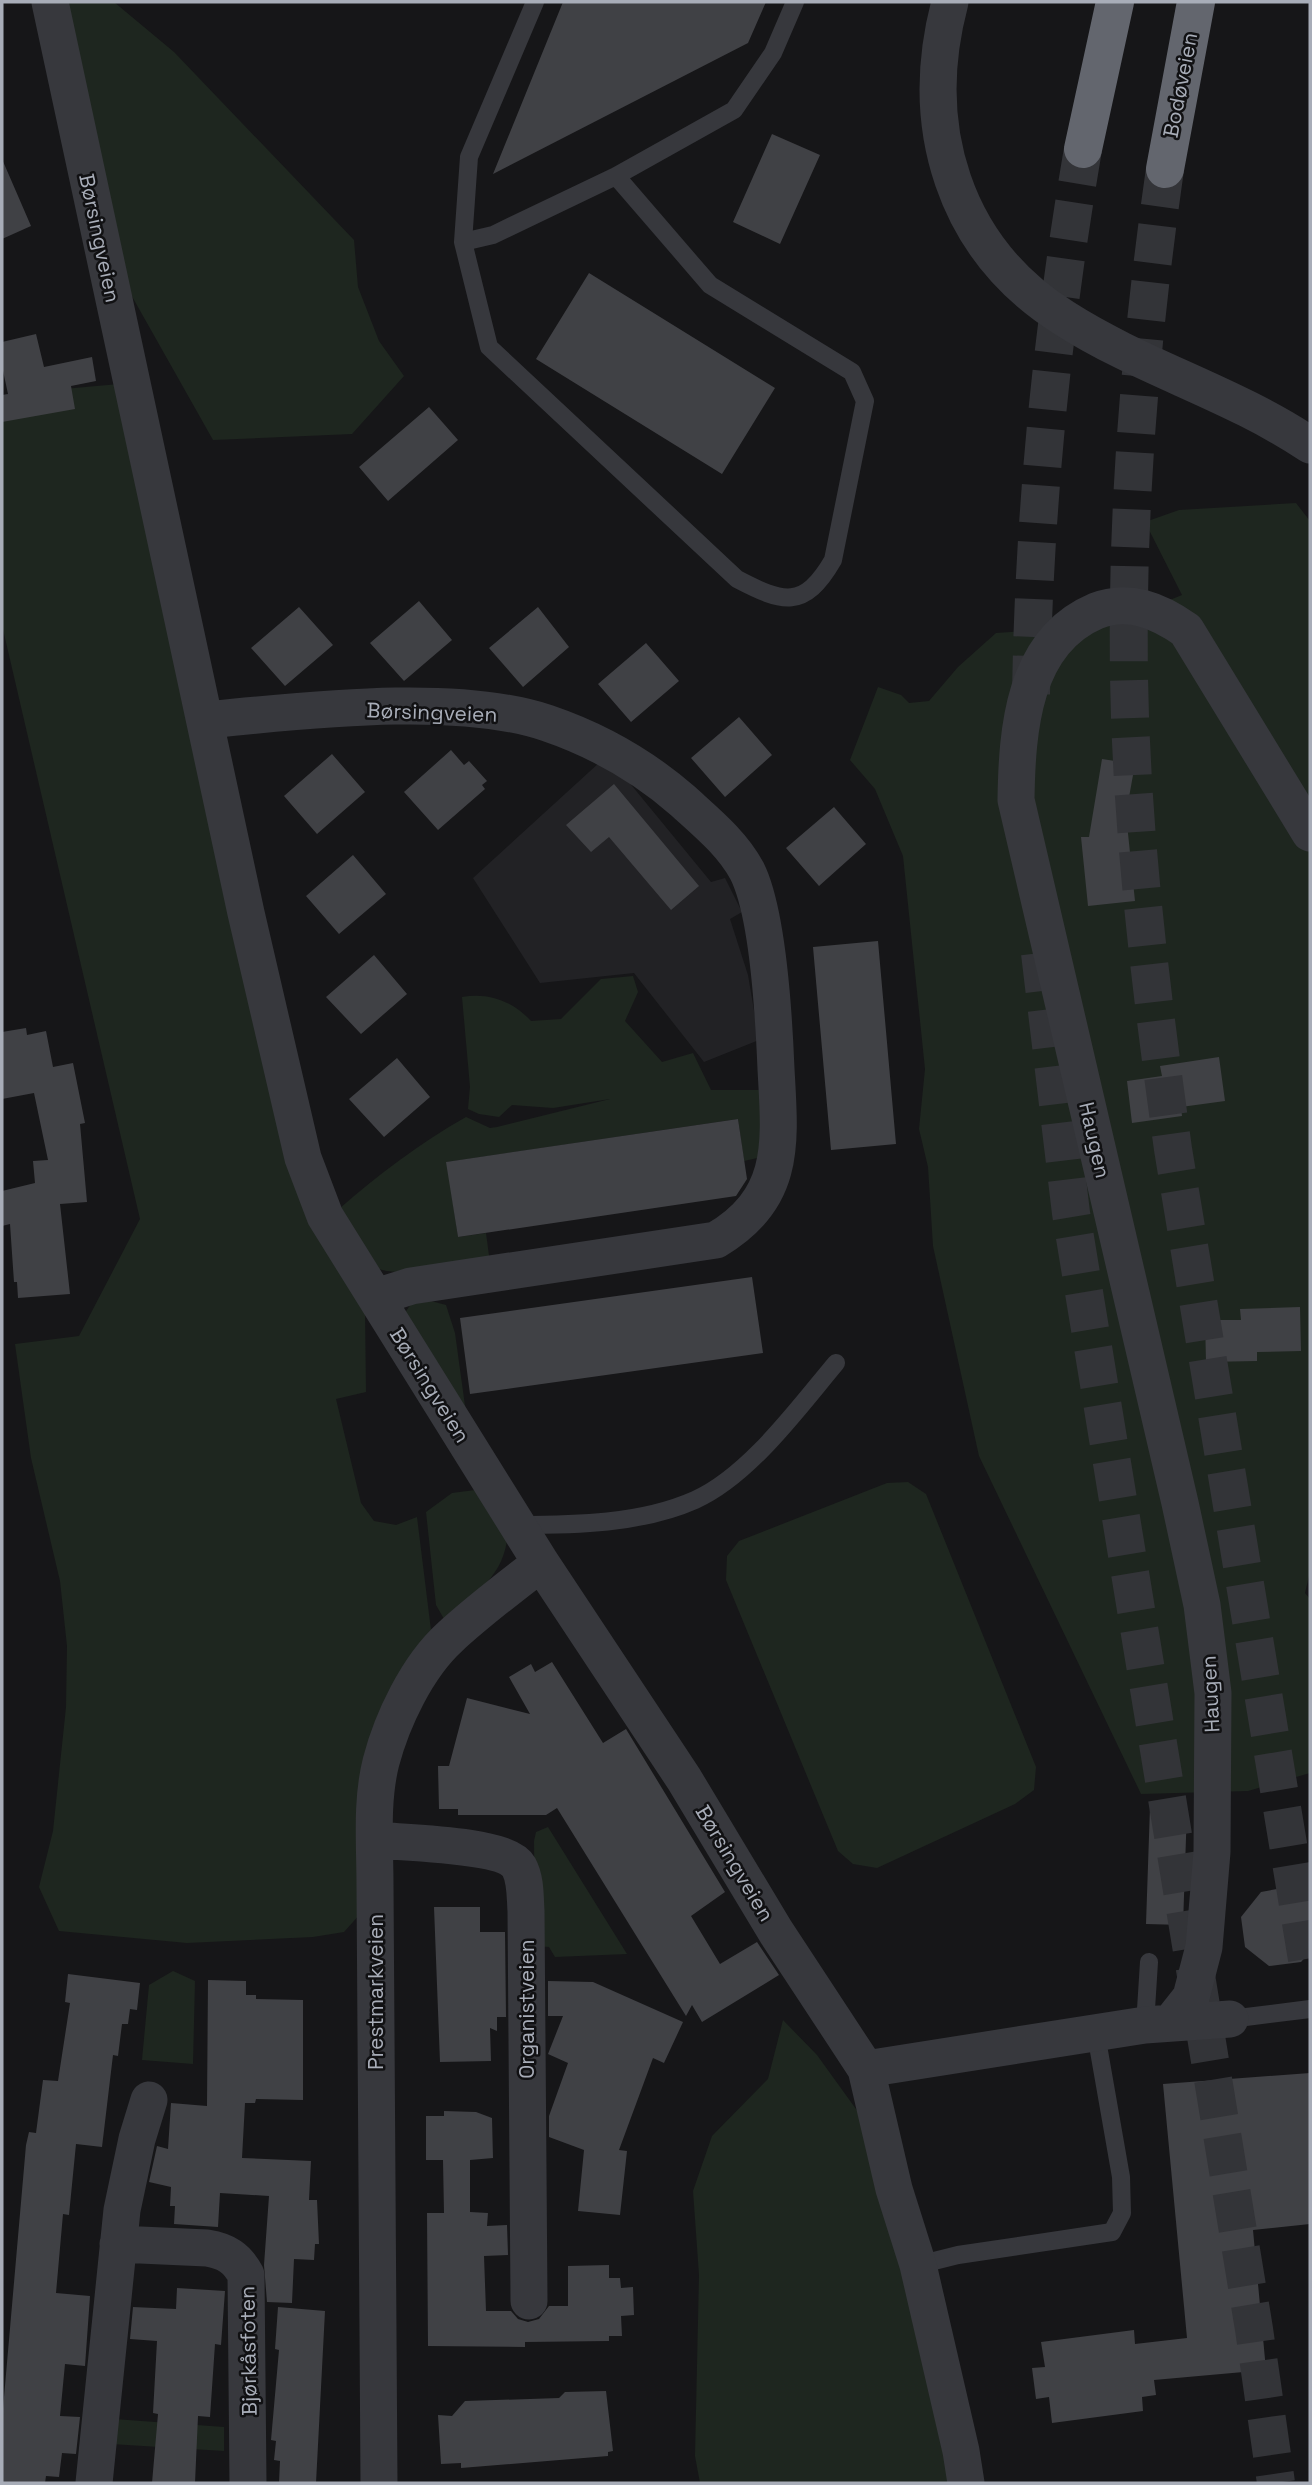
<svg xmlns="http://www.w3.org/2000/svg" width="1312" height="2485" font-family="'Space Grotesk',sans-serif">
  <rect width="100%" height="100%" fill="#161618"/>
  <path fill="#222225" d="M 600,762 L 619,770 L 711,882 L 725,878 L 742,912 L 730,919 L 748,975 L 759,1040 L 704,1062 L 634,973 L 540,983 L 473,878 Z"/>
  <path fill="#1e261f" d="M 68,2 L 114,2 L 174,52 L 354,240 L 358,287 L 379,341 L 404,376 L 352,434 L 213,440 L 125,284 Z
    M 119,384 L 209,805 L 365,1311 L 366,1392 L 336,1399 L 361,1503 L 374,1521 L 396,1525 L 417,1517 L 431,1630 L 416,1648 L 361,1913 L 344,1932 L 313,1937 L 187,1943 L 59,1931 L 39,1887 L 53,1831 L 66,1707 L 67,1646 L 60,1581 L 31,1458 L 15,1344 L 79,1336 L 140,1219 L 2,625 L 2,404 L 52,390 Z
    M 1296,503 L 1310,521 L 1310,1572 L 1305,1593 L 1310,1599 L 1310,1773 L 1248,1791 L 1141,1794 L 979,1456 L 933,1246 L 928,1167 L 919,1129 L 925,1069 L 903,856 L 875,789 L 850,760 L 878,687 L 901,695 L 909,703 L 929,701 L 958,667 L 996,633 L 1106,626 L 1182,595 L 1145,522 L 1179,510 Z
    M 633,976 L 638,992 L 625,1021 L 662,1062 L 693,1053 L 711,1090 L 765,1090 L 771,1155 L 744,1161 L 738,1119 L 447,1162 L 458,1237 L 486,1233 L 490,1263 C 464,1266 384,1283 368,1262 C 356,1247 348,1226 339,1209 C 378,1175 421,1142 466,1117 L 490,1128 L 497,1127 L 610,1099 L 553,1108 L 512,1105 L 499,1117 L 479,1114 L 468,1109 L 470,1087 L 462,997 C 488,992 513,1001 531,1021 L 561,1019 L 601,979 Z
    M 431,1301 L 446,1305 L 455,1333 L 466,1413 L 404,1314 L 411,1304 Z
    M 908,1482 L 926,1494 L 1036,1767 L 1034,1790 L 1015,1804 L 877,1868 L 853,1864 L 838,1851 L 726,1580 L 727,1556 L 739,1541 L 887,1483 Z
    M 475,1490 L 508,1533 C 504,1578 476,1592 444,1619 L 436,1605 L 426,1512 L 452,1493 Z
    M 548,1827 L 627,1954 L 555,1957 L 549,1947 L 535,1946 L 534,1841 L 536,1832 Z
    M 173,1971 L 195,1981 L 193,2064 L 142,2060 L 149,1985 Z
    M 783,2020 L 817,2055 L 861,2116 L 956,2483 L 700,2483 L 695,2456 L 699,2275 L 693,2191 L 712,2136 L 768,2079 Z
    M 114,2419 L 224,2427 L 224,2451 L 111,2444 Z"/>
  <path fill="#404145" d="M 563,2 L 766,2 L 748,43 L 493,174 Z
    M 772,134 L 820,155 L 780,244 L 733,222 Z
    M 2,159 L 31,226 L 2,239 Z
    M 589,273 L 775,388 L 722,474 L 536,359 Z
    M 36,334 L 44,367 L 92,357 L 96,381 L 71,386 L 75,409 L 2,422 L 2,395 L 8,394 L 2,366 L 2,342 Z
    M 429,407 L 458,440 L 388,501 L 359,467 Z
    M 419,601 L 452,640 L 404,681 L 370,643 Z
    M 299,607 L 333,645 L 285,686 L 251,648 Z
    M 538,607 L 569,647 L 523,687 L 489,648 Z
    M 646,643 L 679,681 L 631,722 L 598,684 Z
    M 739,717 L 772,755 L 725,797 L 691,758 Z
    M 451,750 L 464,765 L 469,761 L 487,781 L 482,785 L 485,789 L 438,830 L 404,792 Z
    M 332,754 L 365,792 L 317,834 L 284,796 Z
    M 1102,759 L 1135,764 L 1126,814 L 1135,901 L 1088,906 L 1081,837 L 1089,837 Z
    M 614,784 L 699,886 L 671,910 L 609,837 L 591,852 L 566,825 Z
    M 834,807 L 866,844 L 819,886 L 786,848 Z
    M 353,855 L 386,894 L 339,934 L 306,896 Z
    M 878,941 L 896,1144 L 831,1150 L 813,947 Z
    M 374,955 L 407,994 L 361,1034 L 326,997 Z
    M 26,1028 L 27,1035 L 46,1031 L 53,1067 L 73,1063 L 85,1123 L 80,1124 L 87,1202 L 60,1204 L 70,1294 L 18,1298 L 17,1282 L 14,1282 L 10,1224 L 2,1226 L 2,1191 L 35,1183 L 33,1161 L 48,1160 L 34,1093 L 2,1099 L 2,1032 Z
    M 1219,1057 L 1225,1101 L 1181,1107 L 1182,1116 L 1132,1123 L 1127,1081 L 1162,1076 L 1160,1066 Z
    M 397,1058 L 430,1097 L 384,1137 L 349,1099 Z
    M 738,1119 L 747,1179 L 736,1196 L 458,1237 L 446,1162 Z
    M 752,1277 L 763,1353 L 470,1394 L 460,1318 Z
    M 1300,1307 L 1301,1351 L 1257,1352 L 1257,1361 L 1206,1362 L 1205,1320 L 1241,1320 L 1240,1309 Z
    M 552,1662 L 603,1743 L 626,1729 L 725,1892 L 691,1916 L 720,1964 L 757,1942 L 779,1975 L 702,2022 L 692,2005 L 686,2016 L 557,1808 L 546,1815 L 458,1815 L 458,1809 L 439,1809 L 438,1766 L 449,1766 L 467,1698 L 530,1714 L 509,1677 L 531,1664 L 535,1672 Z
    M 1150,1807 L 1187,1809 L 1183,1925 L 1146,1924 Z
    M 1310,1883 L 1310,1952 L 1301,1962 L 1269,1966 L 1245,1947 L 1241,1917 L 1261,1892 Z
    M 434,1907 L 480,1907 L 480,1932 L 505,1932 L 506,2017 L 497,2017 L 497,2031 L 490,2028 L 491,2061 L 440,2062 Z
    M 68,1974 L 140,1983 L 137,2010 L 130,2009 L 128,2024 L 122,2024 L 118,2056 L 113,2055 L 102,2147 L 76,2144 L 69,2215 L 63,2214 L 56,2293 L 90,2296 L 85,2366 L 65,2364 L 60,2416 L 80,2417 L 76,2454 L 62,2453 L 59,2477 L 46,2476 L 45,2483 L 2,2483 L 2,2420 L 26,2145 L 29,2132 L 36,2133 L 43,2080 L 58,2081 L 70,2003 L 65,2002 Z
    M 208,1980 L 246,1981 L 246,1995 L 256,1995 L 256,1999 L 303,2000 L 303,2100 L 256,2099 L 255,2103 L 245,2103 L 242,2158 L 311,2161 L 309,2200 L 317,2200 L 319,2244 L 315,2244 L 314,2260 L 294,2259 L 292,2303 L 267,2302 L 264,2265 L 269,2196 L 220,2193 L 218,2227 L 174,2224 L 175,2206 L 170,2206 L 171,2187 L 149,2182 L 157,2146 L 168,2149 L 171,2103 L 207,2106 Z
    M 548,1981 L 593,1982 L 683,2022 L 664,2063 L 653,2058 L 619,2150 L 627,2151 L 620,2215 L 578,2211 L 584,2150 L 549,2137 L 549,2116 L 568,2063 L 548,2054 L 563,2016 L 548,2016 Z
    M 1310,2073 L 1310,2224 L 1253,2230 L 1266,2370 L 1154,2380 L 1156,2395 L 1142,2397 L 1143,2411 L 1052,2423 L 1049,2397 L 1036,2399 L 1032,2368 L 1045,2367 L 1041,2342 L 1134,2330 L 1135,2344 L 1187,2338 L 1163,2084 Z
    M 444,2111 L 476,2112 L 492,2118 L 493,2158 L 470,2160 L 470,2212 L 488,2213 L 487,2226 L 507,2225 L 508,2255 L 484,2256 L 486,2311 L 511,2311 L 518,2319 L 528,2322 L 539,2319 L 549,2306 L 568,2306 L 568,2266 L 609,2265 L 609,2278 L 620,2278 L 621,2288 L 633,2287 L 634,2315 L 621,2316 L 622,2336 L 609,2336 L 609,2341 L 525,2342 L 525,2347 L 428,2346 L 427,2213 L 444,2213 L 443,2160 L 426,2160 L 426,2116 L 444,2116 Z
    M 177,2288 L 225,2291 L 221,2345 L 215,2344 L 210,2417 L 198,2416 L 195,2483 L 152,2483 L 158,2414 L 153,2413 L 157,2341 L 130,2339 L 133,2307 L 176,2309 Z
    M 278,2307 L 325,2311 L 316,2483 L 279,2483 L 280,2461 L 274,2460 L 276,2441 L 271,2440 L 279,2350 L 275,2349 Z
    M 606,2391 L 613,2451 L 608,2452 L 608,2456 L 461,2468 L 461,2463 L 441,2464 L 438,2415 L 452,2416 L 465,2401 L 559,2398 L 565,2392 Z"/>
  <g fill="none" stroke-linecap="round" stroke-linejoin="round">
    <path stroke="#333438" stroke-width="38" stroke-dasharray="38 19" stroke-linecap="butt" d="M 1165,169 C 1139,351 1124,534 1130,717 C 1135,862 1153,1005 1173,1149 L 1310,1977
      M 1031,694 C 1034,510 1052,330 1083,149
      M 1040,953 L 1071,1213 L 1254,2329 L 1276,2483"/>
    <path stroke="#37383d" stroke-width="18" d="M 616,176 L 710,285 L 852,372 L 865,401 L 833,560 C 804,610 783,603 737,579 L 489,347 L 463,242 L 493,235 L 616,176 L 734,110 L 773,53 L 795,2
      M 463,242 L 469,157 L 535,2
      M 517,1525 C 575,1525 641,1524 695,1500 C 749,1476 799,1407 836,1363
      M 1230,2019 L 1310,2009
      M 1145,2025 L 1149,1962
      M 918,2265 L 958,2255 L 1112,2232 L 1122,2213 L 1121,2177 L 1096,2034"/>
    <path stroke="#37383d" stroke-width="37" d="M 50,2 L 246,913 L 303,1158 L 325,1216 L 541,1563 L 684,1779 L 776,1932 L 866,2069 L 894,2189 L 918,2265 L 961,2451 L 966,2483
      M 950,2 C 917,126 953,248 1064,318 C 1142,368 1233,393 1310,445
      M 205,720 C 302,711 455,692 547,723 C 597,740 643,766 683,801 C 706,822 732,843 747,871 C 768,913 774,1020 776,1069 C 780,1142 787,1198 716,1240 L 411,1286 L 376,1297
      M 375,1840 C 404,1843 505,1844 519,1867 C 526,1880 525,1897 526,1911 L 529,2301
      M 1172,2021 L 1191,1997 L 1204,1947 L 1212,1852 L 1213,1693 L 1202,1605 L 1180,1503 L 1016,800 C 1017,730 1023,642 1096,611 C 1129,598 1159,611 1186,630 L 1310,833
      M 866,2069 L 1145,2025 L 1230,2019
      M 118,2244 L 207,2248 C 226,2251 237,2258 246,2275 L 248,2483
      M 94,2483 L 122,2210 L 137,2139 L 149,2100
      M 379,2483 L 375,1885 C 375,1845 371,1801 381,1762 C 392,1720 417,1667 450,1637 C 478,1611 510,1587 541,1563"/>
    <path stroke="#63666e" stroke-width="38" d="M 1083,149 L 1115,2
      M 1165,169 L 1196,2"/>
  </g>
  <g text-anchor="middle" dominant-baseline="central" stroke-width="5" stroke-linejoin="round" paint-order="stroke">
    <g font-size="21" fill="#a8adb8" stroke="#111113">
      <text transform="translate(1180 85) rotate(-79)">Bodøveien</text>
      <text transform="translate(100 238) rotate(78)">Børsingveien</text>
      <text transform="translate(432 712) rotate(2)">Børsingveien</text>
      <text transform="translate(1095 1140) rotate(77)">Haugen</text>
      <text transform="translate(430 1385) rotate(58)">Børsingveien</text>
      <text transform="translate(1210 1694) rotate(-93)">Haugen</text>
      <text transform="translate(735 1863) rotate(59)">Børsingveien</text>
      <text transform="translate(375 1992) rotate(-90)">Prestmarkveien</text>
      <text transform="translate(526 2009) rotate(-90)">Organistveien</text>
      <text transform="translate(248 2351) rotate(-91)">Bjørkåsfoten</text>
    </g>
  </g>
  <rect width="1312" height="2485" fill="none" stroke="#a8adb8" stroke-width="7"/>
</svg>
